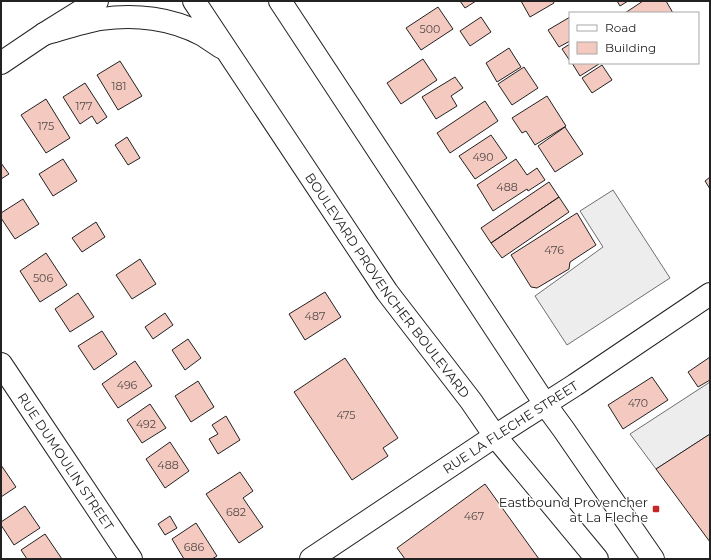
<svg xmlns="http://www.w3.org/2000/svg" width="711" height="560" font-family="Montserrat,sans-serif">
  <rect width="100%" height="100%" fill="#fff"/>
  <path fill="#ededed" stroke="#6f6f6f" d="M 613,190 L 670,278 L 567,345 L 535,296 L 603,247 L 580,211 Z
    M 710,382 L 710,434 L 656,469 L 630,434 Z"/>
  <path fill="#f3c9c0" stroke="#222" d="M 460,1 L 476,1 L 465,8 Z
    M 521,1 L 553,1 L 554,3 L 530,17 Z
    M 617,1 L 628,1 L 620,6 Z
    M 643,1 L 666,1 L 673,13 L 625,13 Z
    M 438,7 L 453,29 L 421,50 L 406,28 Z
    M 481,17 L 491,32 L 470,46 L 460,31 Z
    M 570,17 L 570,41 L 559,47 L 548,30 Z
    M 570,44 L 570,61 L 562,49 Z
    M 509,48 L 521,67 L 497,82 L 486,63 Z
    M 423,59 L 437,80 L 401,104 L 387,83 Z
    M 120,61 L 142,96 L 118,110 L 97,75 Z
    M 572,63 L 598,63 L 599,64 L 580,76 Z
    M 602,65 L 612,80 L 592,93 L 582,78 Z
    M 524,67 L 538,88 L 512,105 L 498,84 Z
    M 455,77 L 463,88 L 451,96 L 457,106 L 436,119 L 422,97 Z
    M 85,83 L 107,117 L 97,124 L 92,116 L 80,124 L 63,97 Z
    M 547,96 L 566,126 L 535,145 L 526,131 L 522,133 L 512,118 Z
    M 46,99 L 70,138 L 46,153 L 21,115 Z
    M 485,101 L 498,121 L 450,153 L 437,133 Z
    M 565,127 L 583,154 L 555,172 L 538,146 Z
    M 491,135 L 507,158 L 475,179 L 459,156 Z
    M 127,137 L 140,158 L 128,165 L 115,145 Z
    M 63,159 L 77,181 L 53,196 L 39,174 Z
    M 516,159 L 527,175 L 537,168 L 545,180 L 528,191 L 527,189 L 493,211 L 477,185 Z
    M 1,163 L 9,174 L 1,179 Z
    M 710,177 L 710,189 L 705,181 Z
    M 549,182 L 559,197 L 491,243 L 481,228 Z
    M 559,197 L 569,212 L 502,258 L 491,243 Z
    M 23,199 L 39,224 L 15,239 L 1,218 L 1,213 Z
    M 577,213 L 596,245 L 570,262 L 569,269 L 537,288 L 531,287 L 511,255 Z
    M 96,222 L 105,237 L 82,252 L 72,238 Z
    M 46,253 L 67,285 L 40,302 L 20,271 Z
    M 140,259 L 156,284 L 132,299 L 116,275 Z
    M 325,292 L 341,317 L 305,340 L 289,314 Z
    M 78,293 L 94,317 L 70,332 L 55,309 Z
    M 165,313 L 173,325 L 153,339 L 145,327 Z
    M 102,331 L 117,354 L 94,370 L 78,346 Z
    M 188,339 L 201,358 L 185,370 L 172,350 Z
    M 710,357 L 710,380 L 698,387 L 688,372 Z
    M 345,358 L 398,438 L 383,448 L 388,456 L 352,480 L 294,392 Z
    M 135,361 L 152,386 L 118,408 L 102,384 Z
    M 652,377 L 668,400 L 623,429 L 608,405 Z
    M 198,381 L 214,407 L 191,422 L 175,396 Z
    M 150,404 L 166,428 L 142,443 L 127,420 Z
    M 226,416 L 240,440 L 218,454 L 209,439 L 218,434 L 212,425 Z
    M 710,434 L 710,542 L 656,469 Z
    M 170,442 L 189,471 L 165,488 L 146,459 Z
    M 1,465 L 16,487 L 1,497 Z
    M 240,472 L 253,491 L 243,498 L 263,527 L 239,543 L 206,494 Z
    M 485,484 L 539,559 L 405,559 L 397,548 Z
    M 25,506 L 40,528 L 14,545 L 1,525 L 1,522 Z
    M 170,516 L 177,528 L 165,535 L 158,524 Z
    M 196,523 L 217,556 L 212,559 L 184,559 L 172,539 Z
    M 45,534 L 62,559 L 27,559 L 21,550 Z"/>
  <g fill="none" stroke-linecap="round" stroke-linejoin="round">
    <g stroke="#222" stroke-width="24">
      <g id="minor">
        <path id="s1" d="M 1,364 L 131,559"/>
        <path id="s2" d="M 311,559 L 495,436 L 575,385 L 710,294"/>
      </g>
    </g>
    <g stroke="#222" stroke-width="24">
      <g id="major">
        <path id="s3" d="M 194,1 L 387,292 L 471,401 L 495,436 L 597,559"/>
        <path d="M 280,1 L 545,404 L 564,430 L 653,559"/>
        <path d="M 44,34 C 62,29 83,22 101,19 C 135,14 172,18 203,35 C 209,39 215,43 221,47"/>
        <path d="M 1,63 L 44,34 L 97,1"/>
      </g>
    </g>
    <use href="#minor" stroke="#fff" stroke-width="22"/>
    <use href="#major" stroke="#fff" stroke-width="22"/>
  </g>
  <rect fill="#c62828" stroke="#fff" stroke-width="1.5" x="652" y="505" width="8" height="8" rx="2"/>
  <g text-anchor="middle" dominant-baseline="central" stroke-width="3" stroke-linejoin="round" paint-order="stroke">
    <g font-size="11" fill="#564c4a">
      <text x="430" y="29">500</text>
      <text x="119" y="86">181</text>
      <text x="84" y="106">177</text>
      <text x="46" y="126">175</text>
      <text x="483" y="157">490</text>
      <text x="507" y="187">488</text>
      <text x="554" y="250">476</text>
      <text x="43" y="278">506</text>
      <text x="315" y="316">487</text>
      <text x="127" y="385">496</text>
      <text x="638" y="403">470</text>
      <text x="346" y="415">475</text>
      <text x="146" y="424">492</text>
      <text x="168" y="465">488</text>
      <text x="236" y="512">682</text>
      <text x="474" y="516">467</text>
      <text x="194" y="547">686</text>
    </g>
    <g font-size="13" fill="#222" stroke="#fff">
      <text stroke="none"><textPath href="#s3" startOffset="344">BOULEVARD PROVENCHER BOULEVARD</textPath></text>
      <text stroke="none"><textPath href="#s2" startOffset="239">RUE LA FLECHE STREET</textPath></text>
      <text stroke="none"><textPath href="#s1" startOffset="117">RUE DUMOULIN STREET</textPath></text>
    </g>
    <g font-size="13" fill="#222" stroke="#fff" text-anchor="end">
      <text x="648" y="502">Eastbound Provencher<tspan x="648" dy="15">at La Fleche</tspan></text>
    </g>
  </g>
  <rect width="711" height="560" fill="none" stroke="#222222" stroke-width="4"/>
  <rect x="569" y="12" width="130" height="52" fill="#ffffff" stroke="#a7a7a7"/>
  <rect x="577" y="25" width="20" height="6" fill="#ffffff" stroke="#a7a7a7"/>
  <text x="605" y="32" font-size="12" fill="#222222">Road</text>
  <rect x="577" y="42" width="20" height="12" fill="#f3c9c0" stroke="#a7a7a7"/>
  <text x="605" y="52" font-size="12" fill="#222222">Building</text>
</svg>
